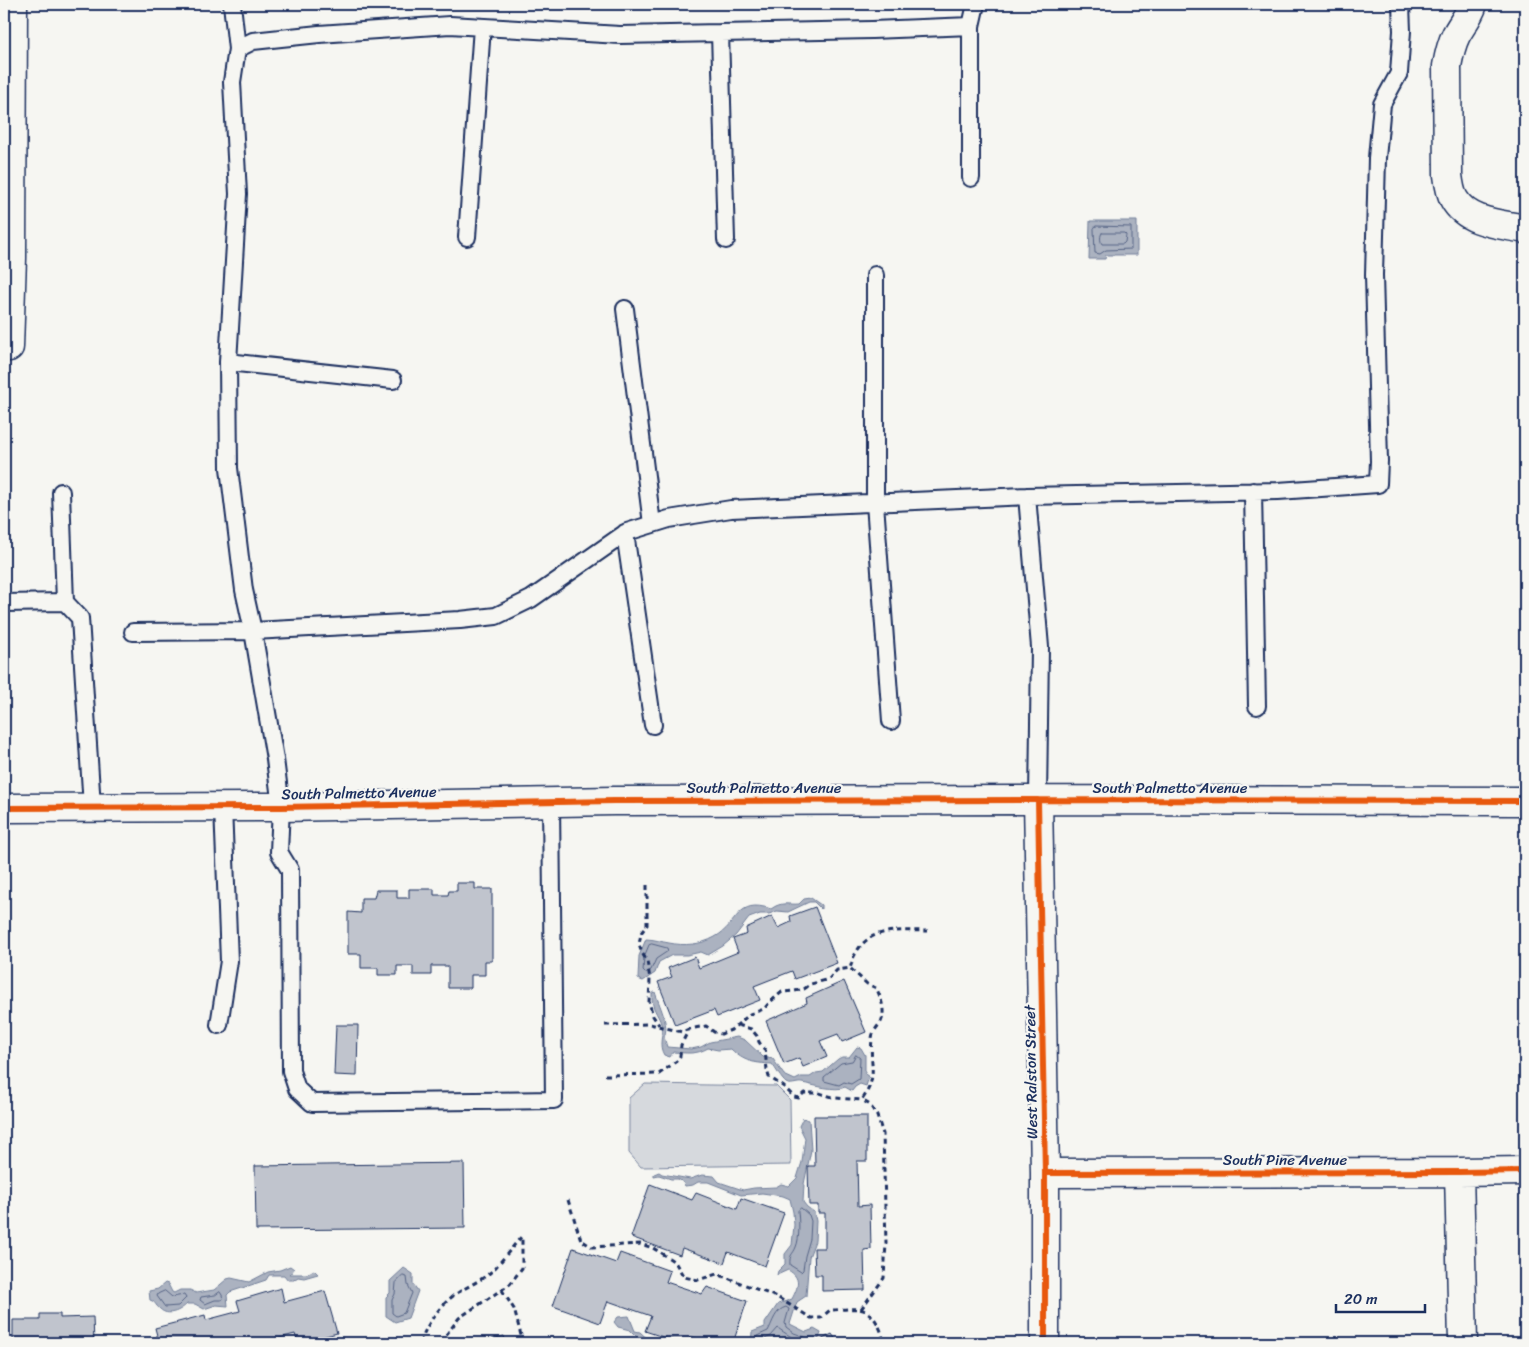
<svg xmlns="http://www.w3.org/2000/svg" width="1529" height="1347" font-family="Sriracha,sans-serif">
  <rect width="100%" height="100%" fill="#f6f6f2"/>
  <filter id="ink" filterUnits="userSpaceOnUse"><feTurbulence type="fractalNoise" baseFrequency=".02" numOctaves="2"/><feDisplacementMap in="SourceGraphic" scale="10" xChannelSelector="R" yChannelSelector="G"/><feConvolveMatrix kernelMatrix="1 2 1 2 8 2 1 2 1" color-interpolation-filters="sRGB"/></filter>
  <g filter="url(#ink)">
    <path fill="#d6d9dd" stroke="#78849e" d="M 645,1084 L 776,1086 L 790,1100 L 791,1165 L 641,1167 L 629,1153 L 629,1098 Z"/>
    <path fill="#abb2c0" stroke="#717e99" d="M 1090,221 L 1137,221 L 1137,255 L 1106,255 L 1105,259 L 1089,259 Z
      M 811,898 L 821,905 L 821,909 L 814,902 L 809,902 L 788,912 L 777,911 L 769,914 L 760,914 L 749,918 L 736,935 L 723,946 L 708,955 L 701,952 L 687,955 L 672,955 L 659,962 L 655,973 L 643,981 L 638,979 L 639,956 L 646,939 C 654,939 662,942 669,943 C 684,946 701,945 715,937 C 739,924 736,897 771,909 C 782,901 788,905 799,904 L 804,899 Z
      M 655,992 C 659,1005 670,1025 664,1037 L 667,1047 L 691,1049 L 701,1047 L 710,1042 L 737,1037 L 745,1040 L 763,1057 L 773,1059 L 784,1075 L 795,1080 L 801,1077 L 810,1077 L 816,1073 L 823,1072 L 838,1059 L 842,1057 L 849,1057 L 857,1047 L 861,1048 L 865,1055 L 865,1074 L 869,1077 L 866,1086 L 860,1084 L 855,1087 L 852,1091 L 845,1087 C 836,1092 813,1085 802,1083 C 797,1082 791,1086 786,1083 C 781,1079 776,1069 772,1064 C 754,1063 744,1062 731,1049 L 718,1050 L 708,1048 C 696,1055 686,1053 673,1052 L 670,1057 L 664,1055 C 658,1045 663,1037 662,1028 C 661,1019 655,1013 653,1005 C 652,1001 652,997 652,993 Z
      M 803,1118 L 809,1120 L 811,1150 L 804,1184 L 803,1202 L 807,1207 L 814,1212 L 816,1221 L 815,1241 L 809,1257 L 806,1296 L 797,1302 L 790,1324 L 806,1332 L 814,1329 L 821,1333 L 818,1341 L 812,1340 L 810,1343 L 751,1343 L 752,1332 L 765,1327 L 765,1323 L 778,1304 L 792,1299 C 798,1287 802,1278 788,1270 L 777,1275 L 778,1271 L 785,1264 L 785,1254 L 792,1245 L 794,1225 L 793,1212 L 790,1199 L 783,1196 L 762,1193 L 741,1195 L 708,1182 L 698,1182 L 693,1185 L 685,1186 L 683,1182 L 678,1179 L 671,1179 L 659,1175 L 654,1176 L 654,1174 L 659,1172 L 662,1174 L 690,1179 L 702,1175 L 714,1176 L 719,1182 L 743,1190 L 754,1188 L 776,1187 L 781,1184 L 789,1186 L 797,1178 L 802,1162 L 805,1138 L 799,1126 Z
      M 290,1266 L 294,1269 L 290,1274 L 307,1274 L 314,1270 L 318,1274 L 304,1278 L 298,1277 L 295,1279 L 294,1280 L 288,1280 L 284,1275 L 269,1275 L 266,1280 L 230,1292 L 227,1295 L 228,1306 L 216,1305 L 204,1309 L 195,1304 L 187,1304 C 180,1311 168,1317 160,1309 C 155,1305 156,1302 150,1300 L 149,1291 L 158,1289 L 165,1283 L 168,1284 L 172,1292 L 174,1293 L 180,1290 L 190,1290 L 196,1293 L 214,1290 L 227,1279 L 231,1278 L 249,1282 L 268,1272 L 280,1270 Z
      M 404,1268 L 413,1274 L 413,1284 L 418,1291 L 408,1318 L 395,1322 L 386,1316 L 386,1297 L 390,1293 L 390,1281 Z
      M 629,1316 L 635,1331 L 640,1332 L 652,1343 L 643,1343 L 630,1330 L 618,1327 L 614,1322 L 618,1317 Z"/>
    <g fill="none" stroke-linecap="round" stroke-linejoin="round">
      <path stroke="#556385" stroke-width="1" d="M 1096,226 L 1131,227 L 1131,249 L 1106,250 L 1100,254 L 1095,253 L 1094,229 Z
        M 1102,233 L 1124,233 L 1126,235 L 1125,242 L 1123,244 L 1102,244 C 1100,241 1100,235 1102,233 Z
        M 652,944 L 667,948 L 668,951 L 656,959 L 651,970 L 645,973 L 643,971 L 644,957 L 649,945 Z
        M 856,1055 L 860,1058 L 859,1079 L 851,1084 L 844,1082 L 839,1085 L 824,1081 L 824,1077 L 841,1063 L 852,1061 Z
        M 801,1208 L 809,1215 L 811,1221 L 810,1239 L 805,1256 L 803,1270 L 801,1272 L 790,1265 C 789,1254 793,1255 796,1247 C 800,1238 799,1220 798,1211 Z
        M 403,1276 L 407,1277 L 408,1285 L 412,1293 L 404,1313 L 396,1316 L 392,1313 L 392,1300 L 395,1294 L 396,1283 Z
        M 165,1291 L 172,1297 L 184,1295 L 186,1298 L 178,1306 L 165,1307 L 157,1296 L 158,1294 Z
        M 220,1292 L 222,1295 L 223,1299 L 221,1300 L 215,1300 L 205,1304 L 200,1300 L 201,1297 L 215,1295 Z
        M 756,1343 L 757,1336 L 768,1331 C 773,1322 775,1310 786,1307 L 789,1309 L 785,1323 L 786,1327 L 794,1333 L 805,1337 L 806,1343
        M 762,1343 L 763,1340 L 771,1336 L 778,1328 C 784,1333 796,1339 800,1343"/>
    </g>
    <path fill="#c0c4cd" stroke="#1b2f5e" d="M 457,883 L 475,883 L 475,889 L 492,889 L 492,961 L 485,961 L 485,975 L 471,975 L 471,988 L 448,988 L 448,966 L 431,966 L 431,975 L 413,975 L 413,966 L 397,966 L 397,975 L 378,975 L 378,968 L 361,968 L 361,954 L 348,954 L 348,912 L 361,913 L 361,898 L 374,898 L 376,890 L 397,890 L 397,898 L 409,898 L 409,889 L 434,889 L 434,895 L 448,895 L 449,891 L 457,891 Z
      M 815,907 L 837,963 L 795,979 L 792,971 L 754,986 L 760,1000 L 717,1017 L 714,1010 L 675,1025 L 658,982 L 672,977 L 668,968 L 695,957 L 699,968 L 738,952 L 733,939 L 747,934 L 746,928 L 772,916 L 778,928 L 791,922 L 790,916 Z
      M 844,981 L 866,1032 L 842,1042 L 838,1034 L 820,1041 L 827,1057 L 803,1067 L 799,1058 L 784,1064 L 766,1021 L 807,1003 L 806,998 Z
      M 336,1025 L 358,1025 L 357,1076 L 334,1075 Z
      M 814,1116 L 867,1116 L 867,1161 L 857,1161 L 858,1206 L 870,1205 L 871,1249 L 864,1250 L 865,1290 L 822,1291 L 822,1275 L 815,1275 L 814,1248 L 825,1248 L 825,1213 L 818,1213 L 818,1205 L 809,1205 L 808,1166 L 815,1166 Z
      M 464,1163 L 465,1228 L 256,1230 L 255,1166 Z
      M 650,1184 L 692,1200 L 696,1193 L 737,1209 L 741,1198 L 784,1213 L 765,1266 L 728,1252 L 724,1263 L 682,1248 L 680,1255 L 631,1237 Z
      M 573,1248 L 616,1263 L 620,1253 L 670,1271 L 666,1282 L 702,1294 L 707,1287 L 747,1301 L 733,1343 L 711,1343 L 690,1336 L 688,1343 L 681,1343 L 645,1331 L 651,1316 L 608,1301 L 600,1323 L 553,1306 Z
      M 281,1288 L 284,1302 L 325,1291 L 337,1333 L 300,1343 L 298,1343 L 295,1334 L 260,1343 L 159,1343 L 155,1328 L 205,1315 L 206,1320 L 240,1311 L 237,1301 Z
      M 40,1314 L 60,1314 L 60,1318 L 93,1317 L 94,1343 L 13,1343 L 13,1320 L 40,1320 Z
      M 832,1334 L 838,1343 L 815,1343 Z
      M 504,1336 L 506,1343 L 478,1343 Z"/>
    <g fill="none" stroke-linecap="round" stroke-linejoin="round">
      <g stroke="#1b2f5e" stroke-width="20">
        <path id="service" d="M 232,4 L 237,49
          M 971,26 L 971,178
          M 720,33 L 726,240
          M 467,237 L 482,27
          M 875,275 L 875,503 L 891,721
          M 625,309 L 652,524
          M 228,362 L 393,380
          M 1253,491 L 1257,706
          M 61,492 L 65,602 L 80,618 L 92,807
          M 1027,496 L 1040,647 L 1038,800
          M 625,533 L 653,725
          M 4,603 L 65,602
          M 133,632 L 253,631 L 460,620 L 496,616 L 531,599 L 627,532 L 669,519 L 731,509 L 1027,496 L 1278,491 L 1378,484 L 1379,461 L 1374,275 L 1377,158 L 1382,104 L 1399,73 L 1402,31 L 1401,4
          M 551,802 L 554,1100 L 312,1103 L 297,1089 L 291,1071 L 290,870 L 279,852 L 281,807 L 275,759 L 253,631 L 244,590 L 229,468 L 228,362 L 238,194 L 232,82 L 237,49 L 253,41 L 281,38 L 319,34 L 450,25 L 620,35 L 872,30 L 971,26 L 976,4
          M 219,1025 L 229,961 L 223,807"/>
      </g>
      <g stroke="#1b2f5e" stroke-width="31">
        <path id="minor" d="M 1473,4 C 1469,16 1462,24 1456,35 C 1451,45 1449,55 1447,66 L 1448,175 C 1449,183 1450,192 1454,199 C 1467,223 1501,224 1525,229
          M 9,347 L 12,258 L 13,4
          M 1038,800 L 1045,1173 L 1045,1343
          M 4,808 L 281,807 L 614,801 L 1038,800 L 1525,801
          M 1459,1172 L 1463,1343
          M 1045,1173 L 1459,1172 L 1525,1171"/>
      </g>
      <path stroke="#1b2f5e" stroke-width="3" stroke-dasharray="5 4" stroke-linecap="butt" d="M 647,885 L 647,925 L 641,933 L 639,945 L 642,953 L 647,961 L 650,979 L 649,1002 L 653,1016 L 659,1025
        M 605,1025 L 650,1024 L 682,1032 L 689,1029
        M 738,1025 L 751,1029 L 757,1036 L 759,1042 L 765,1050 L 767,1070 L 769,1077 L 784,1087 L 794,1097 L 799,1098 L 804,1093 L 819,1093 L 836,1098 L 862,1100 C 879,1075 869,1066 872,1039 C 872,1033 877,1027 881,1022 C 886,1011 881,997 876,988 L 867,984 L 850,968
        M 605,1075 L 659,1074 L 678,1060 L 680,1056 L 681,1045 L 689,1029 L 706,1026 L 714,1032 L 721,1034 L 731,1030 L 750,1014 L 764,1009 L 769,1003 L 782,992 L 795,991 L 804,989 L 811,984 L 829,979 L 837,970 L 850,968 C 852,963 853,957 856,953 C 870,926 902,931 928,931
        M 568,1200 L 581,1240 L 592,1247 L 640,1244 L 653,1248 L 675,1262 L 684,1277 L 698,1280 L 717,1274 L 777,1297 L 811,1318 L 821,1318 L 830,1310 C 839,1310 849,1308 859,1309 C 874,1311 882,1330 884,1343
        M 502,1290 L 514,1309 L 522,1339 L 537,1343
        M 861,1309 L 884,1278 L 886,1243 L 883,1134 L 877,1116 L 870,1105 L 862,1100
        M 420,1343 C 427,1323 441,1303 459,1292 C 470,1285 482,1280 492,1271 C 503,1260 512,1247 522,1236
        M 442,1343 L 446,1335 L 459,1318 L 510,1284 L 522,1268 L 522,1236"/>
      <use href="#service" stroke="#f6f6f2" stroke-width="16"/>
      <use href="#minor" stroke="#f6f6f2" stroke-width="28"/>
      <g stroke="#f6f6f2" stroke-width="9">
        <path id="cycleway" d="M 1038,800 L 1045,1173 L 1045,1343
          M 4,808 L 281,807 L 614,801 L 1038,800 L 1525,801
          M 1045,1173 L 1459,1172 L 1525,1171"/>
      </g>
      <use href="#cycleway" stroke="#e8590c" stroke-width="6"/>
    </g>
  </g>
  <g text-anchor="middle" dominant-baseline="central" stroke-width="4.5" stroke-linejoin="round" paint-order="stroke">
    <g font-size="15" fill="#1b2f5e" stroke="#f6f6f2">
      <text x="764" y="788">South Palmetto Avenue</text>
      <text x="1170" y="788">South Palmetto Avenue</text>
      <text transform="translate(359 793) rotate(-1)">South Palmetto Avenue</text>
      <text transform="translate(1031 1072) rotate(-91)">West Ralston Street</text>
      <text x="1285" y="1160">South Pine Avenue</text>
    </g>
  </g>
  <rect width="1529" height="1347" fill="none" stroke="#f6f6f2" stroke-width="20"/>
  <rect x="10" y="10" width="1509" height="1327" fill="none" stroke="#1b2f5e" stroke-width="2" filter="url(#ink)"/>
  <path d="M1336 1304v8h89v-8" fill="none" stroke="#1b2f5e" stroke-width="2.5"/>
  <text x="1344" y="1304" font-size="15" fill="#1b2f5e" stroke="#f6f6f2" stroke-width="4" paint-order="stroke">20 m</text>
</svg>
